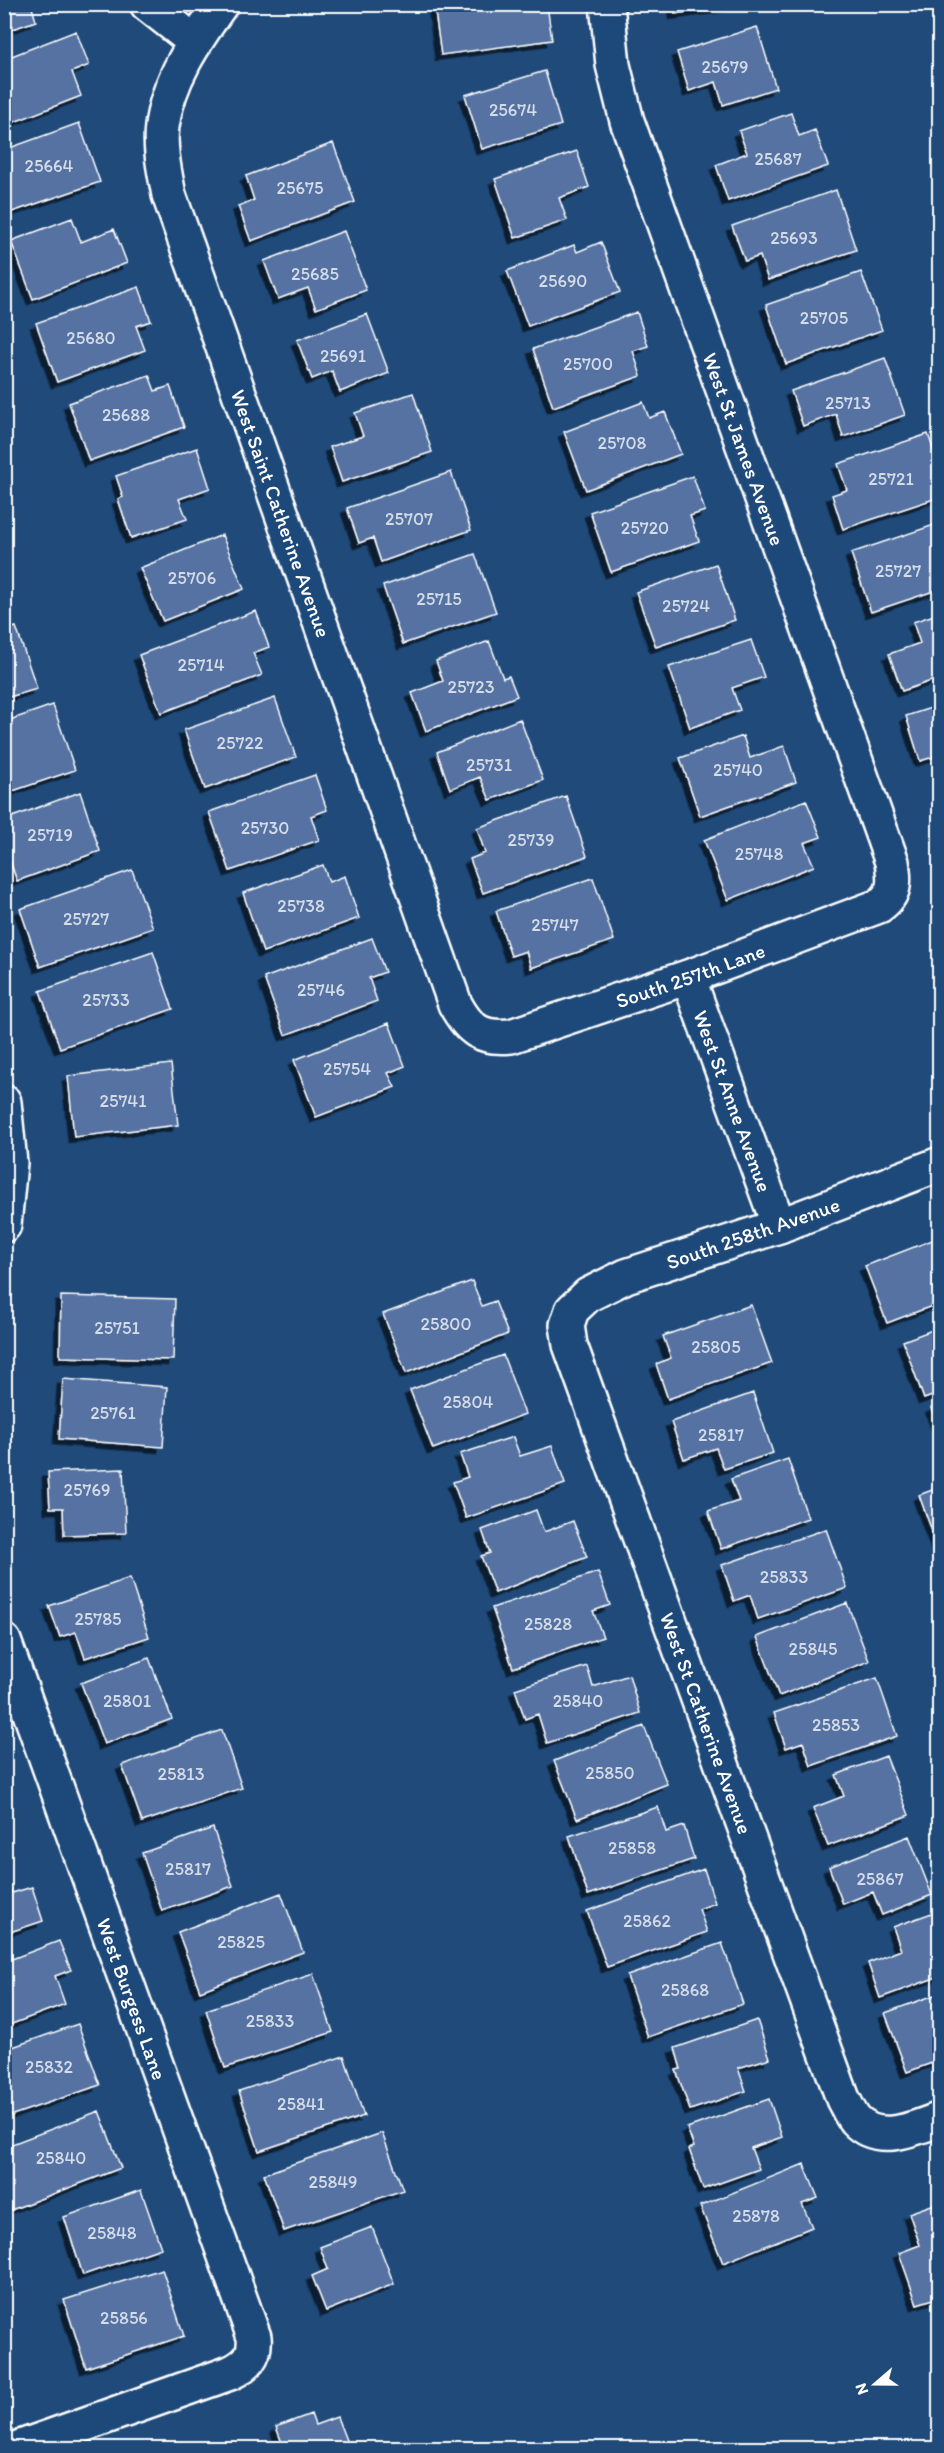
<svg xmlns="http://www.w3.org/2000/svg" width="944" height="2453" font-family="Itim,sans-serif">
  <defs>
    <filter id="shadow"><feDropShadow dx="-5.5" dy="5.5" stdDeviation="0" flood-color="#0009"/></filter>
  </defs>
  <rect width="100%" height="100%" fill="#1f4a7a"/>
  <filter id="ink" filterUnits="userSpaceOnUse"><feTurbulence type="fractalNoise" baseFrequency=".0167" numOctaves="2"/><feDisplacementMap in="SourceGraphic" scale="12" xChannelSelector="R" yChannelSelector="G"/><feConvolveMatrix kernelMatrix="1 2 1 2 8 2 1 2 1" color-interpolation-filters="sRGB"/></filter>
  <g filter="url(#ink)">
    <path fill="#5572a2" stroke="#fff" stroke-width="1.5" filter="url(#shadow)" d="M 4,4 L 31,4 L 36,21 L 4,32 Z
      M 434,4 L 531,4 L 532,7 L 547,5 L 552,40 L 441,55 Z
      M 674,4 L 745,4 L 675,14 Z
      M 757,27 L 776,88 L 723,105 L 716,82 L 689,91 L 677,52 Z
      M 76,31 L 89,65 L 72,72 L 81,96 L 4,126 L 4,59 Z
      M 545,71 L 561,125 L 482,149 L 465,95 Z
      M 791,113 L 799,136 L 815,130 L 828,166 L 728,201 L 716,165 L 747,153 L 739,131 Z
      M 79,123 L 100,182 L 9,213 L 4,200 L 4,150 Z
      M 333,143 L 355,202 L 251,241 L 238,206 L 254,200 L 246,176 Z
      M 577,151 L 589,187 L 559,198 L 567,220 L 515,238 L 495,179 Z
      M 836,190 L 856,250 L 768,280 L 760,256 L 745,261 L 732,226 Z
      M 72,218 L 81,242 L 114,229 L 127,263 L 33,299 L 11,241 Z
      M 344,231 L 366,290 L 316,309 L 308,288 L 278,299 L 264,261 Z
      M 601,242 L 620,292 L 528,326 L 507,271 L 574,245 L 577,252 Z
      M 861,272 L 882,330 L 786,364 L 766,305 Z
      M 139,287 L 151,321 L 136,326 L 145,350 L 57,382 L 36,323 Z
      M 637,312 L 648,346 L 633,351 L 641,376 L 553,407 L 533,349 Z
      M 367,314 L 389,373 L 340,392 L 332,371 L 312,379 L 297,340 Z
      M 885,358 L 905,415 L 843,437 L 836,414 L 803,426 L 791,391 Z
      M 149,375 L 155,391 L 170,386 L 184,427 L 89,461 L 69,403 Z
      M 413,393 L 432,452 L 342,482 L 330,447 L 363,436 L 355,413 Z
      M 643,402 L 649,418 L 665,412 L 681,454 L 586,490 L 564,432 Z
      M 928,434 L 940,469 L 940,497 L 843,529 L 832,495 L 847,490 L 838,464 Z
      M 197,448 L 210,488 L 179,499 L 187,519 L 131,538 L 118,499 L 123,497 L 116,476 Z
      M 451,472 L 471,530 L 381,562 L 373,538 L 359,543 L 347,508 Z
      M 693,476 L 705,511 L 690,516 L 699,541 L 611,572 L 590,512 Z
      M 940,523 L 940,589 L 871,612 L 851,553 Z
      M 222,535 L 244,589 L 163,621 L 140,568 Z
      M 475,554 L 496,612 L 403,644 L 383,586 Z
      M 716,564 L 735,620 L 656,647 L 636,592 Z
      M 256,611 L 269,647 L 253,653 L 262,675 L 161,713 L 139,655 Z
      M 940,613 L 940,678 L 902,691 L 889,654 L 920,643 L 913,622 Z
      M 16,627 L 37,689 L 9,697 L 4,682 L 4,630 Z
      M 751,640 L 764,677 L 732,688 L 740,710 L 690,728 L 669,667 Z
      M 489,641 L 503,678 L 509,676 L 517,696 L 426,731 L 412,693 L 443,681 L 436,661 Z
      M 275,698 L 296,757 L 205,789 L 184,730 Z
      M 53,705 L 75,770 L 4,794 L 4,722 Z
      M 940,705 L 940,755 L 920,761 L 906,716 Z
      M 520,719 L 543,780 L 490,800 L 480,777 L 450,789 L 437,752 Z
      M 743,736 L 750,758 L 784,746 L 796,782 L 700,816 L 680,758 Z
      M 315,775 L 327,810 L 311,816 L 319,840 L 230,871 L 209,812 Z
      M 80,792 L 100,851 L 17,881 L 7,852 L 4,853 L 4,820 Z
      M 566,796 L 587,856 L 483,893 L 470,859 L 485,853 L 477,828 Z
      M 806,800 L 821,837 L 804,843 L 814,866 L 728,900 L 704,840 Z
      M 323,865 L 329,882 L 345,876 L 359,918 L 263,952 L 243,893 Z
      M 132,870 L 153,928 L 40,967 L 20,909 Z
      M 593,878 L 614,940 L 531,968 L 526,951 L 511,956 L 496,911 Z
      M 372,938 L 385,972 L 369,978 L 377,1001 L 285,1035 L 264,978 Z
      M 153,952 L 173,1009 L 60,1048 L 40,991 Z
      M 389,1023 L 405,1066 L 388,1073 L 395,1087 L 316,1117 L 294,1060 Z
      M 171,1064 L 178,1125 L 74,1137 L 68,1076 Z
      M 940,1237 L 940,1303 L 887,1323 L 865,1266 Z
      M 472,1281 L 482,1306 L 495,1301 L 508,1334 L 406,1373 L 383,1314 Z
      M 61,1296 L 175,1299 L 173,1360 L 60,1357 Z
      M 751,1305 L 772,1363 L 668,1399 L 656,1364 L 671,1358 L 663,1336 Z
      M 940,1327 L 940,1393 L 924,1399 L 903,1341 Z
      M 503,1355 L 525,1414 L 433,1449 L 410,1390 Z
      M 63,1379 L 167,1387 L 163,1447 L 59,1439 Z
      M 753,1393 L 773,1453 L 724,1469 L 716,1448 L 684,1459 L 671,1422 Z
      M 940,1405 L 940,1431 L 931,1408 Z
      M 513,1437 L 520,1456 L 552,1446 L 565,1484 L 466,1518 L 453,1482 L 468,1477 L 460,1454 Z
      M 788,1459 L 808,1518 L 721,1549 L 708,1511 L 739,1501 L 731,1479 Z
      M 123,1469 L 126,1533 L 64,1535 L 63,1508 L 50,1508 L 48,1472 Z
      M 940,1487 L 940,1553 L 919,1495 Z
      M 536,1510 L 544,1532 L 573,1521 L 587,1557 L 495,1593 L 481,1556 L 490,1553 L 482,1530 Z
      M 826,1529 L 847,1588 L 758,1619 L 750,1595 L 734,1601 L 722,1565 Z
      M 598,1572 L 610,1605 L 593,1611 L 603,1637 L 513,1668 L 492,1608 Z
      M 130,1578 L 149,1637 L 85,1658 L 76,1632 L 60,1637 L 49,1606 Z
      M 847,1603 L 869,1661 L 779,1696 L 757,1637 Z
      M 149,1658 L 172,1719 L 104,1744 L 81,1683 Z
      M 587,1666 L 593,1687 L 629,1675 L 640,1713 L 547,1743 L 538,1714 L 525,1719 L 515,1689 Z
      M 877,1678 L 897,1736 L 811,1766 L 803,1742 L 786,1748 L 774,1713 Z
      M 644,1726 L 667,1784 L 577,1819 L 554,1761 Z
      M 222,1730 L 242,1788 L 142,1822 L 122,1765 Z
      M 886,1756 L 909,1815 L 828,1846 L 813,1808 L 844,1796 L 836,1775 Z
      M 658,1807 L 666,1832 L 684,1826 L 694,1859 L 588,1895 L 569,1836 Z
      M 213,1828 L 233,1886 L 162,1911 L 142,1853 Z
      M 909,1836 L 932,1895 L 882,1915 L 873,1892 L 843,1904 L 829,1867 Z
      M 704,1869 L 715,1903 L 699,1909 L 707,1932 L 607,1967 L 587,1911 Z
      M 4,1872 L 12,1893 L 32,1887 L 43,1921 L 4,1934 Z
      M 281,1893 L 303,1952 L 200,1991 L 178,1932 Z
      M 940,1910 L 940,1976 L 880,1998 L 868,1963 L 901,1950 L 893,1927 Z
      M 59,1941 L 71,1970 L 55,1976 L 65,2004 L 4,2027 L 4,1962 Z
      M 722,1943 L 743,2004 L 648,2037 L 627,1976 Z
      M 313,1974 L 333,2032 L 225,2068 L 206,2010 Z
      M 940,1993 L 940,2060 L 907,2072 L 885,2013 Z
      M 757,2020 L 770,2058 L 738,2068 L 746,2091 L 690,2110 L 676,2070 L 681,2069 L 675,2048 Z
      M 78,2024 L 100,2085 L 4,2118 L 4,2050 Z
      M 344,2056 L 364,2116 L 259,2151 L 239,2091 Z
      M 769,2099 L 782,2137 L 751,2148 L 759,2169 L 703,2189 L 689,2149 L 694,2147 L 687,2128 Z
      M 99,2111 L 121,2168 L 11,2210 L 4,2192 L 4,2147 Z
      M 382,2133 L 403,2190 L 284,2231 L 264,2174 Z
      M 804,2164 L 818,2198 L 802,2204 L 812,2227 L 723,2263 L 700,2206 Z
      M 141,2190 L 161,2248 L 83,2275 L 64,2217 Z
      M 940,2202 L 940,2297 L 917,2304 L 899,2253 L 920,2245 L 909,2213 Z
      M 372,2227 L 394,2284 L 326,2311 L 312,2276 L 328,2269 L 320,2247 Z
      M 162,2269 L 184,2336 L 86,2368 L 64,2300 Z
      M 311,2414 L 315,2425 L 337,2417 L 349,2448 L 284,2448 L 276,2427 Z
      M 256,2443 L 257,2448 L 241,2448 Z"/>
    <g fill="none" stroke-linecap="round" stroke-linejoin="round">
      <g stroke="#fff" stroke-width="38">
        <g id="minor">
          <path d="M 147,4 L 195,42"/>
          <path id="s1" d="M 221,4 C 195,41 168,80 162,126 C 159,148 165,174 169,195 L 455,1004 C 469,1030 481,1039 511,1036 L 688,977 L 879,906 C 896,894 895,881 892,862 L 627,121 L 613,65 L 607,4"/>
          <path id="s2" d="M 688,977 L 779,1226"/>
          <path d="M 4,1102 L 10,1163 L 4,1225"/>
          <path id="s3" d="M 940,1164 L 779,1226 L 626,1276 L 588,1295 L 572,1310 L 567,1325 L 570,1345 L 843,2099 C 847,2106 850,2114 855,2120 C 878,2145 913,2129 940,2119"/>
          <path id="s4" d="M 4,1641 L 254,2337 C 256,2356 247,2365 230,2373 L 18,2448"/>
        </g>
      </g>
      <use href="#minor" stroke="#1f4a7a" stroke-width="33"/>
    </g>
  </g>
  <g text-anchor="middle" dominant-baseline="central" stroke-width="6" stroke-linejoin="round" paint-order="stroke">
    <g font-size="18" fill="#d4dce8">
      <text x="725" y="67">25679</text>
      <text x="513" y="110">25674</text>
      <text x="778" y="159">25687</text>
      <text x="49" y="166">25664</text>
      <text x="300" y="188">25675</text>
      <text x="794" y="238">25693</text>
      <text x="315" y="274">25685</text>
      <text x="563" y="281">25690</text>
      <text x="824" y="318">25705</text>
      <text x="91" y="338">25680</text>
      <text x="343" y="356">25691</text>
      <text x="588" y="364">25700</text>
      <text x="848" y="403">25713</text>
      <text x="126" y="415">25688</text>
      <text x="622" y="443">25708</text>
      <text x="891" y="479">25721</text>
      <text x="409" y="519">25707</text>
      <text x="645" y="528">25720</text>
      <text x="898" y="571">25727</text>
      <text x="192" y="578">25706</text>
      <text x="439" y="599">25715</text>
      <text x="686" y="606">25724</text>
      <text x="201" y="665">25714</text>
      <text x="471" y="687">25723</text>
      <text x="240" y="743">25722</text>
      <text x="489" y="765">25731</text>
      <text x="738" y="770">25740</text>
      <text x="265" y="828">25730</text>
      <text x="50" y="835">25719</text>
      <text x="531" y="840">25739</text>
      <text x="759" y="854">25748</text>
      <text x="301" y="906">25738</text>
      <text x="86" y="919">25727</text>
      <text x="555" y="925">25747</text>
      <text x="321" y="990">25746</text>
      <text x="106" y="1000">25733</text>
      <text x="347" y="1069">25754</text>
      <text x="123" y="1101">25741</text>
      <text x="446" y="1324">25800</text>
      <text x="117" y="1328">25751</text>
      <text x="716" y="1347">25805</text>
      <text x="468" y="1402">25804</text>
      <text x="113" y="1413">25761</text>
      <text x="721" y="1435">25817</text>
      <text x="87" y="1490">25769</text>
      <text x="784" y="1577">25833</text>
      <text x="98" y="1619">25785</text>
      <text x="548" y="1624">25828</text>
      <text x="813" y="1649">25845</text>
      <text x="127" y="1701">25801</text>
      <text x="578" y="1701">25840</text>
      <text x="836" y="1725">25853</text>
      <text x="610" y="1773">25850</text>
      <text x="181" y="1774">25813</text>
      <text x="632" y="1848">25858</text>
      <text x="188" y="1869">25817</text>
      <text x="880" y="1879">25867</text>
      <text x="647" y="1921">25862</text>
      <text x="241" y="1942">25825</text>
      <text x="685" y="1990">25868</text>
      <text x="270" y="2021">25833</text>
      <text x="49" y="2067">25832</text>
      <text x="301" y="2104">25841</text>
      <text x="61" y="2158">25840</text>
      <text x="333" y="2182">25849</text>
      <text x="756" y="2216">25878</text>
      <text x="112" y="2233">25848</text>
      <text x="124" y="2318">25856</text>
    </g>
    <g font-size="21" fill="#fff" stroke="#1f4a7a">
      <text transform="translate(744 449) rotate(70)">West St James Avenue</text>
      <text stroke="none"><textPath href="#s1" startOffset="544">West Saint Catherine Avenue</textPath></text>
      <text stroke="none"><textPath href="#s1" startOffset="1324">South 257th Lane</textPath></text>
      <text stroke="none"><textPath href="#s2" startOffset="132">West St Anne Avenue</textPath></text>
      <text transform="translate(753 1233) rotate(-19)">South 258th Avenue</text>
      <text stroke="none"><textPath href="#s3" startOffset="836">West St Catherine Avenue</textPath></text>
      <text stroke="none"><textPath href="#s4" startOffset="380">West Burgess Lane</textPath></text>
    </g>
  </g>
  <rect width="944" height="2453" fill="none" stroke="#1f4a7a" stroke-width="24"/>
  <rect x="12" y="12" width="920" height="2429" fill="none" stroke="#fff" stroke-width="2" filter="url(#ink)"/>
  <g transform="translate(875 2384) rotate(250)" stroke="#1f4a7a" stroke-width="4.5" paint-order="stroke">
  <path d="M0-4.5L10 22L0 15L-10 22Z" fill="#ffffff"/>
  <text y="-9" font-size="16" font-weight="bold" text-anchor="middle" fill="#ffffff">N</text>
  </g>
</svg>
